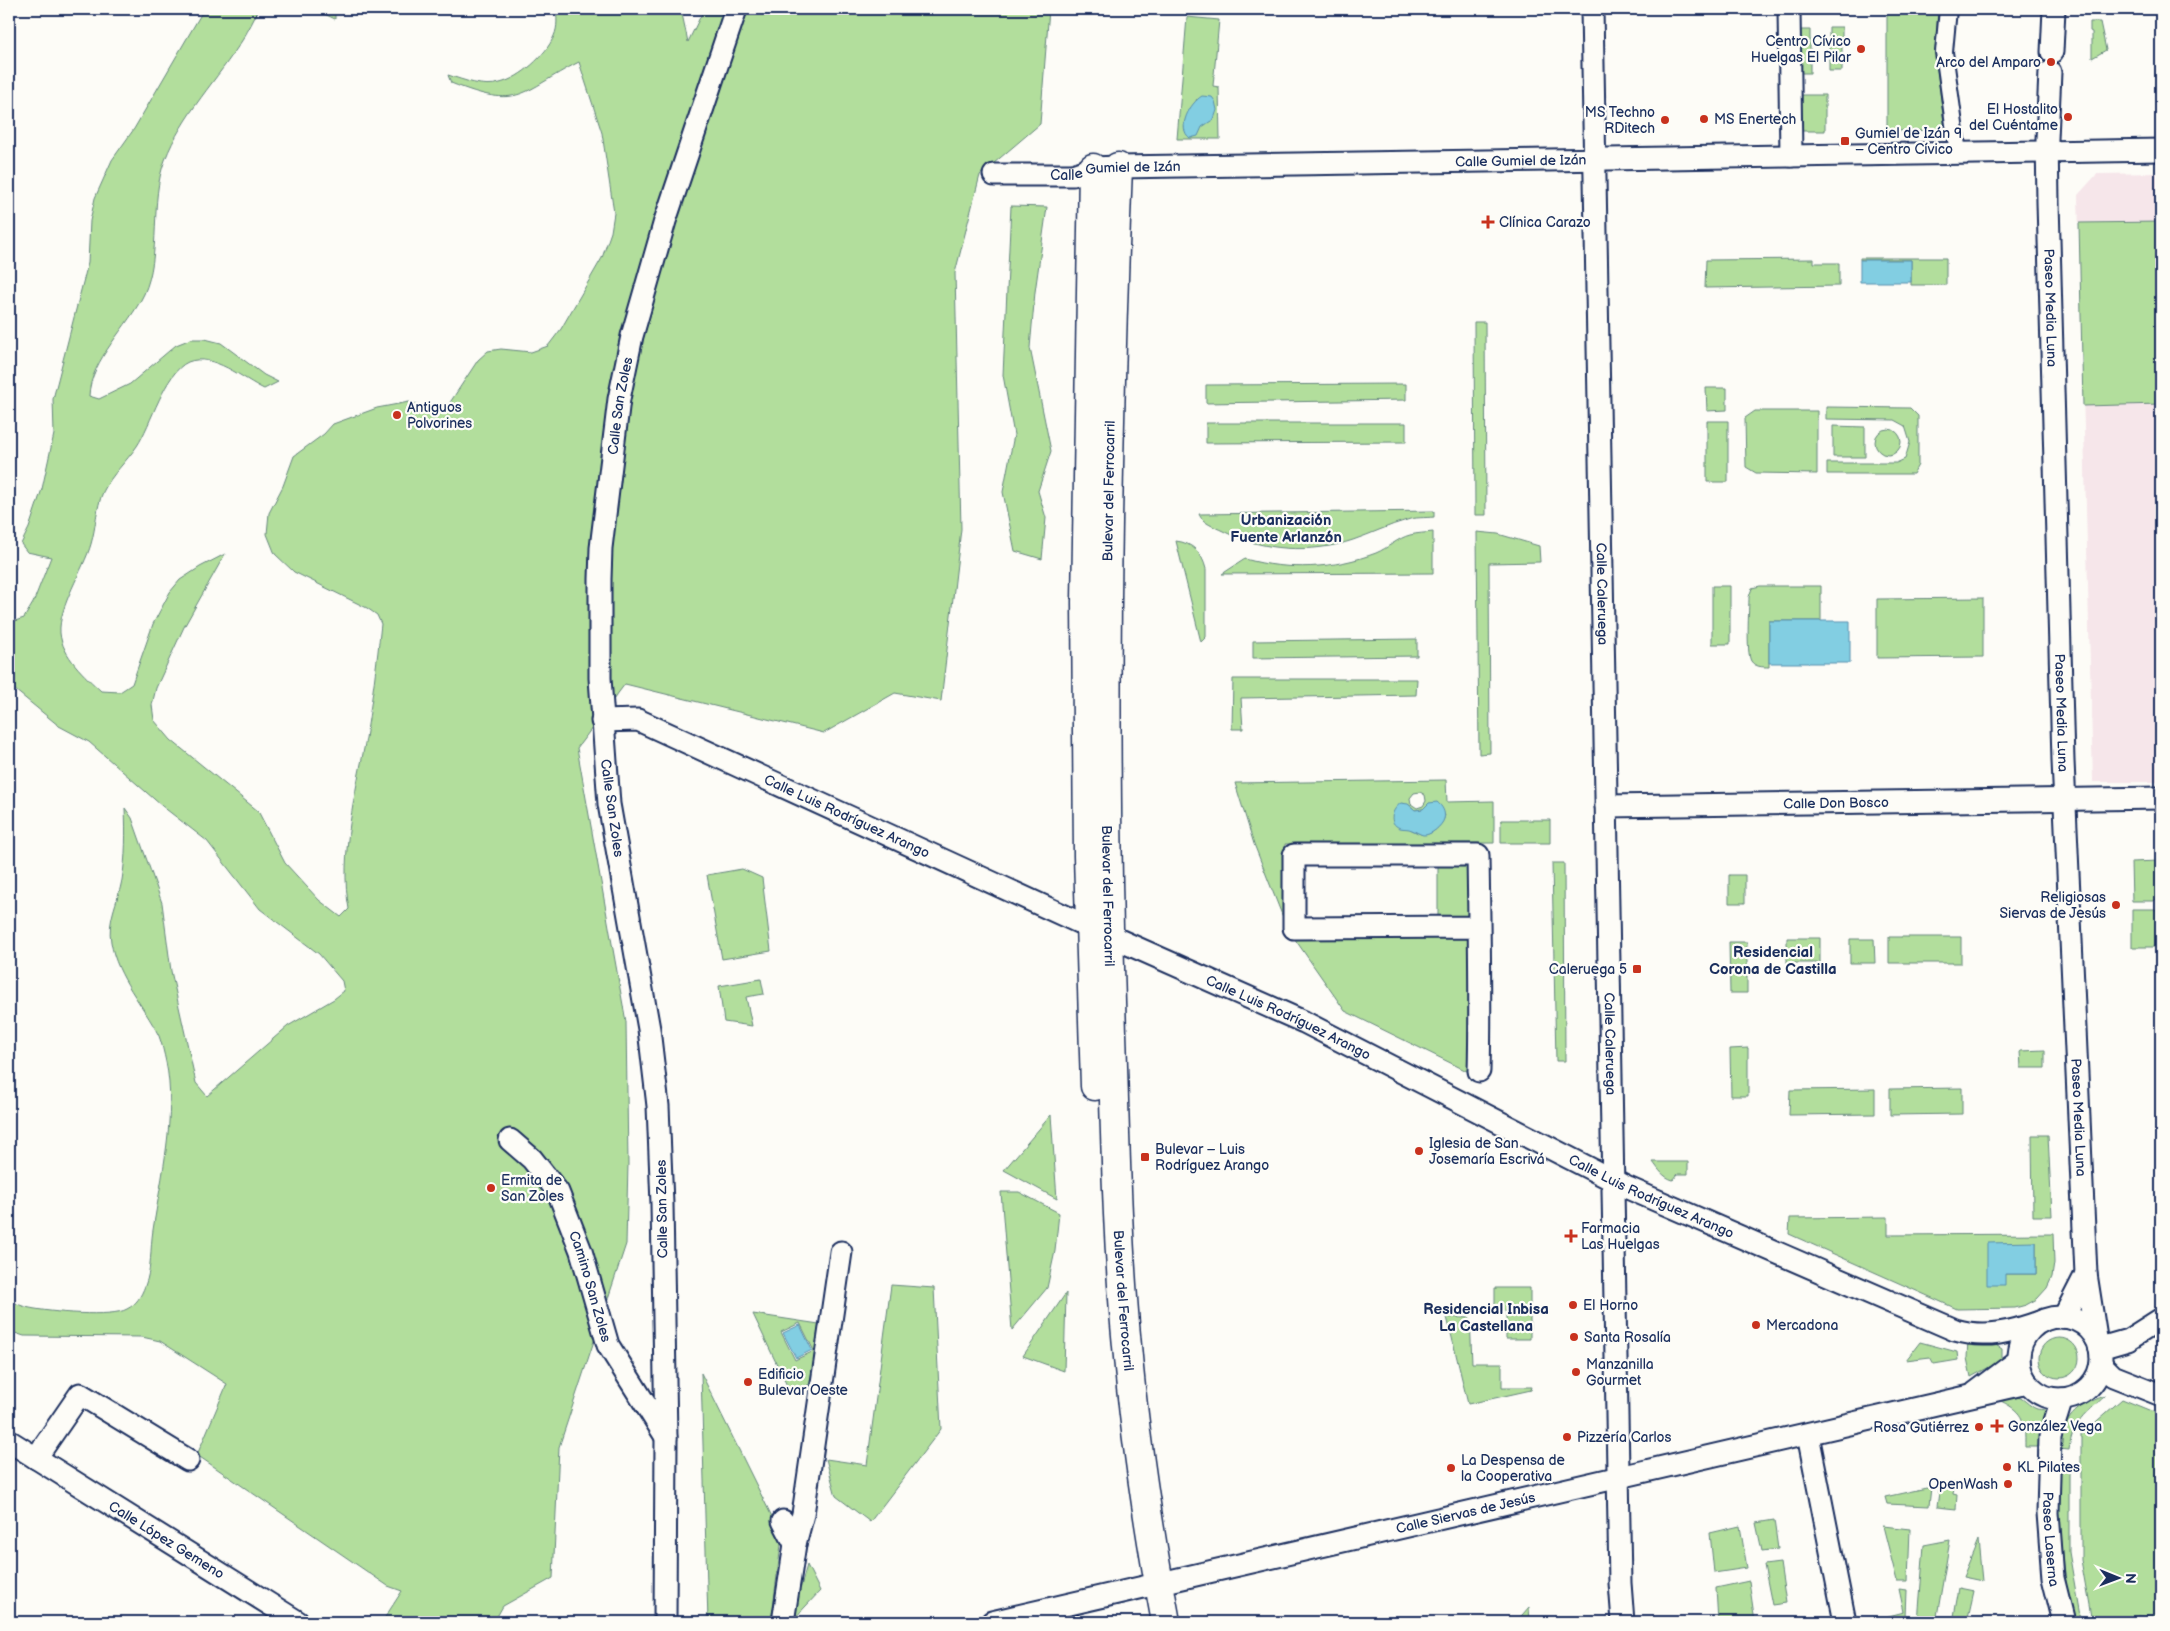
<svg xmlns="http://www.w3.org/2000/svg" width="2170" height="1631" font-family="'Balsamiq Sans',sans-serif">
  <rect width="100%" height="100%" fill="#fdfcf7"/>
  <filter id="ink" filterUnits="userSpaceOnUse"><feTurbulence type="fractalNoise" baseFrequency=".02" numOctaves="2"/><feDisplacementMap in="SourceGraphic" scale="10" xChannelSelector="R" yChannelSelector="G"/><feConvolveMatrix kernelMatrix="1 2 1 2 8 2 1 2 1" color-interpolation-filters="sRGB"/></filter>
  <g filter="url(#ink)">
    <path fill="#f6e6ea" d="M 2161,173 L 2161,782 L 2093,782 L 2078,195 L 2097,174 Z"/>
    <path fill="#b2de9c" stroke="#66867d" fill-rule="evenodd" d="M 204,9 L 259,9 C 254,19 249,29 243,39 C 218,79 182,115 165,160 C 149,201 162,255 144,294 C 129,326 90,360 89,396 L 99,399 L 130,384 L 176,345 L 191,339 L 205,339 L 221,343 L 264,375 L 278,382 L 264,389 C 243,379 213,352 188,362 C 165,372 151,425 137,446 C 126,462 112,474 103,492 C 96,508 96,527 91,544 C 84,569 58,607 60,633 C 62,656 85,676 101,691 L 120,692 L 132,684 L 153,624 L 170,592 L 180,580 L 200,567 L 225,554 L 184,627 L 156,688 L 152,705 L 154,720 L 171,740 L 258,811 L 285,863 L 319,900 L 341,917 L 349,909 C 339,855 356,792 366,738 C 372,700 377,663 381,624 L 377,615 L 367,608 L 294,572 L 275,554 L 267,534 L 269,513 L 283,486 L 294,456 L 324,434 L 333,424 L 377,408 L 409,402 L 421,405 L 430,412 L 438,412 L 447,407 L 478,360 L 488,351 L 501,349 L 531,352 L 548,346 L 561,329 L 602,258 L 611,232 L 614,213 L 602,133 L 579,62 C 520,92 521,111 451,83 L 448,75 C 464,80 483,88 500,83 C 521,78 546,55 554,36 C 558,27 557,17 556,9 L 681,9 L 688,42 L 704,9 L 1049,9 L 1040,124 L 980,175 L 955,273 L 961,529 L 941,701 L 895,693 L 824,733 L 625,684 L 577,748 L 626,1022 L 628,1164 L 626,1244 L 559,1447 L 553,1578 L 503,1606 L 494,1622 L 382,1622 L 402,1591 L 388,1586 L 197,1455 L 227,1384 L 160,1341 L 142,1337 L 24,1336 L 9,1331 L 9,1301 C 16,1303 23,1307 30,1308 C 49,1312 112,1318 127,1309 C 137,1304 141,1296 145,1286 C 152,1268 150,1249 153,1230 C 161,1178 177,1114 166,1062 C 164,1053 162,1044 159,1036 C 143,1004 117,978 111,942 C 107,920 118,902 122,880 C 126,857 126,832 125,808 L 132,818 L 162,903 L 171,971 L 196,1083 L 207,1096 L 288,1026 L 334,999 L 344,991 L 342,981 L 319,954 L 260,909 L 207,841 L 162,806 L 89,742 L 59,726 L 9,685 L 9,623 L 24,618 L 33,603 L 51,557 L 27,552 L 21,544 L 29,528 L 42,489 L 54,434 L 53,399 L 88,263 L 90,221 L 95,198 L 112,160 L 134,129 Z
      M 314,9 L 335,9 L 335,19 Z
      M 1887,9 L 1938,9 L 1935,54 L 1945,130 L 1887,131 Z
      M 1187,17 L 1219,20 L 1213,86 L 1219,87 L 1220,139 L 1177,139 ZM 1197,99 L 1204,125 L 1202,127 L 1184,123 Z
      M 2090,22 L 2100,22 L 2106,50 L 2092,58 L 2092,32 L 2090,31 Z
      M 1829,27 L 1842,27 L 1842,71 L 1829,71 Z
      M 1795,30 L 1810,30 L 1810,73 L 1796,73 Z
      M 1796,95 L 1825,95 L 1825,131 L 1796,131 Z
      M 1011,206 L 1047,207 L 1035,292 L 1030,348 L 1051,451 L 1038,491 L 1046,518 L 1042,559 L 1015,551 L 1003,492 L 1014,435 L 1003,375 Z
      M 2161,222 L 2161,404 L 2083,406 L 2079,223 Z
      M 1860,258 L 1946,258 L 1946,285 L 1911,285 L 1911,260 L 1860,260 Z
      M 1814,259 L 1814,263 L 1839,263 L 1839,286 L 1705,288 L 1706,260 Z
      M 1474,322 L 1485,322 L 1486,515 L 1475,515 Z
      M 1406,384 L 1406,400 L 1206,403 L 1206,385 Z
      M 1706,388 L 1727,388 L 1727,410 L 1707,411 Z
      M 1826,407 L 1910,408 L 1918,416 L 1918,465 L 1913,474 L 1827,474 L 1827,463 L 1896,463 L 1905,459 L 1910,442 L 1905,426 L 1894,420 L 1826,419 Z
      M 1755,411 L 1817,411 L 1817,474 L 1756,473 L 1746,467 L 1745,418 Z
      M 1707,421 L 1728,421 L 1728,482 L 1707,482 Z
      M 1206,423 L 1406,423 L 1406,442 L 1206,443 Z
      M 1833,426 L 1865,427 L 1865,457 L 1833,457 Z
      M1875 442a13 13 0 1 1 26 0a13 13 0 1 1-26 0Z
      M 1434,511 L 1434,517 C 1425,518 1415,517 1407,520 C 1389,525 1371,534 1353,540 C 1312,554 1262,551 1223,531 C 1215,527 1202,523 1199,514 Z
      M 1433,532 L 1433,573 L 1222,574 L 1245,559 C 1288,571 1334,569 1376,553 C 1388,548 1398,538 1410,535 C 1417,533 1426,533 1433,532 Z
      M 1477,532 L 1498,534 L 1539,546 L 1540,562 L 1489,563 L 1490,753 L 1479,754 Z
      M 1176,541 C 1193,543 1202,553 1206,569 L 1206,637 L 1201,642 Z
      M 1712,586 L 1730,586 L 1730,644 L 1712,644 Z
      M 1821,586 L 1821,621 L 1769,621 L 1769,667 C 1762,667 1755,667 1751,661 C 1746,652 1749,609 1749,597 L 1752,588 L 1760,586 Z
      M 1983,598 L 1983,657 L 1877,658 L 1877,599 Z
      M 1417,639 L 1417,656 L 1253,658 L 1253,641 Z
      M 1233,679 L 1417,679 L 1416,695 L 1241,698 L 1243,729 L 1232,729 Z
      M 1446,780 L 1447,802 L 1494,801 L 1494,843 L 1285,844 L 1286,925 L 1254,844 L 1235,783 ZM 1420,792 L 1425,795 L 1426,801 L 1423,806 L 1417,808 L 1411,804 L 1410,798 L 1414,793 ZM 1429,803 L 1445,815 C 1443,824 1432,837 1421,834 C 1418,833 1414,831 1410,829 L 1408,804 L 1415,810 L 1423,809 Z
      M 1501,820 L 1550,820 L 1550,843 L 1501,843 Z
      M 2160,861 L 2161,894 L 2154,901 L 2132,901 L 2131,862 Z
      M 1552,863 L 1564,863 L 1565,1061 L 1556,1061 Z
      M 1438,865 L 1471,865 L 1471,921 L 1438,920 Z
      M 742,869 L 762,878 L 771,951 L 722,959 L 707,875 Z
      M 1729,875 L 1745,875 L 1745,903 L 1729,903 Z
      M 2132,909 L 2155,909 L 2161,915 L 2161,947 L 2132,947 Z
      M 1471,934 L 1473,1074 L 1345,1011 L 1292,935 Z
      M 1889,937 L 1961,937 L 1961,963 L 1889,963 Z
      M 1787,938 L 1820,938 L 1820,963 L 1787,963 Z
      M 1850,939 L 1874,939 L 1875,963 L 1850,963 Z
      M 1747,942 L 1747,993 L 1730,993 L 1729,942 Z
      M 761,979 L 764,994 L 746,997 L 752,1026 L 724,1022 L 719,986 Z
      M 1748,1048 L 1748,1096 L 1731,1096 L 1730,1049 Z
      M 2045,1050 L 2045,1068 L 2021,1068 L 2020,1051 Z
      M 1962,1088 L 1962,1114 L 1890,1115 L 1890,1089 Z
      M 1875,1089 L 1875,1114 L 1789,1115 L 1790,1090 Z
      M 1051,1115 L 1057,1199 L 1004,1170 Z
      M 2032,1135 L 2048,1135 L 2052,1216 L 2033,1216 Z
      M 1653,1162 L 1688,1162 L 1688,1174 L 1678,1174 L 1673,1180 C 1663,1177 1659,1170 1653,1162 Z
      M 1001,1192 L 1019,1192 L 1059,1213 L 1055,1251 L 1047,1288 L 1012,1330 Z
      M 1888,1217 L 1888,1235 L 2053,1234 L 2054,1263 L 2052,1277 L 2047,1288 L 2037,1299 L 2026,1305 L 2015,1308 L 1957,1309 L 1789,1234 L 1790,1218 ZM 2036,1242 L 2036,1274 L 2005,1274 Z
      M 891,1285 L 934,1288 L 941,1429 L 870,1522 L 836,1496 L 826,1459 L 867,1465 Z
      M 1495,1288 L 1530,1288 L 1530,1339 L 1506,1339 L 1506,1311 L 1495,1310 Z
      M 1066,1293 L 1064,1371 L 1023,1356 Z
      M 753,1314 L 819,1324 L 810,1384 L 791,1394 ZM 800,1323 L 814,1351 L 795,1360 L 781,1332 Z
      M 1447,1317 L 1470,1318 L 1472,1363 L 1502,1363 L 1502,1387 L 1532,1387 L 1531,1390 L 1468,1404 Z
      M2039 1358a20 20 0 1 1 40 0a20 20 0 1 1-40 0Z
      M 1968,1339 L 1994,1344 L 2002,1349 L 2002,1360 L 1971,1377 L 1967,1358 Z
      M 1920,1342 L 1957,1352 L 1958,1360 L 1934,1364 L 1930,1357 L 1906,1360 Z
      M 701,1373 L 782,1537 L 771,1622 L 708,1622 Z
      M 2014,1396 C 2024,1397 2028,1406 2037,1409 C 2042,1410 2045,1409 2049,1412 L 2040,1436 L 2038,1447 L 2025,1447 C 2025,1422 2025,1413 2001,1401 Z
      M 2105,1396 C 2086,1414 2072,1422 2069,1450 L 2059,1449 C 2064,1418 2074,1406 2105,1396 Z
      M 2122,1399 L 2161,1415 L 2161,1618 L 2139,1616 L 2138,1622 L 2092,1622 L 2081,1560 L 2081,1435 Z
      M 2057,1464 L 2069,1464 L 2069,1552 L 2081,1622 L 2072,1622 C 2063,1570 2059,1518 2057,1464 Z
      M 1955,1482 L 1953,1494 L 1957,1495 L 1956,1509 L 1937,1507 L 1940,1485 Z
      M 1931,1487 L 1929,1506 L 1887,1504 L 1885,1497 Z
      M 1774,1520 L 1778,1549 L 1762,1551 L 1756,1523 Z
      M 1740,1526 L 1747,1568 L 1714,1573 L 1710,1533 Z
      M 1883,1526 L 1910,1529 L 1908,1581 L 1897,1581 Z
      M 1950,1540 L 1936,1622 L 1918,1622 L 1924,1545 Z
      M 1978,1540 L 1982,1581 L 1963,1577 Z
      M 1780,1563 L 1786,1603 L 1772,1605 L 1764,1565 Z
      M 807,1565 L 820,1591 L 791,1622 Z
      M 1749,1581 L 1755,1622 L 1718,1622 L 1716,1588 Z
      M 1959,1588 L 1974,1591 L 1967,1622 L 1953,1622 Z
      M 1899,1589 L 1907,1590 L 1906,1618 L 1888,1622 L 1866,1622 L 1904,1612 Z
      M 1529,1607 L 1530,1622 L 1516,1622 Z"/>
    <path fill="#82cee2" stroke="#598ead" d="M 1202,96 L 1212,97 L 1215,101 L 1217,110 L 1214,119 L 1202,127 L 1198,136 L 1190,138 C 1176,128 1190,103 1202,96 Z
      M 1860,260 L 1911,260 L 1911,282 L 1860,282 Z
      M 1769,621 L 1850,621 L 1850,663 L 1769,663 Z
      M 1437,802 C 1442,806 1446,812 1444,819 C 1442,826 1430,836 1423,835 C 1419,834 1415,831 1412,830 C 1408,828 1404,829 1400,828 C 1387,823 1392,809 1401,803 L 1408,804 L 1415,810 L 1423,809 L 1429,803 Z
      M 2036,1242 L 2036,1274 L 2005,1274 L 2005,1285 L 1987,1285 L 1987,1243 Z
      M 800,1325 L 812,1350 L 796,1358 L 783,1333 Z"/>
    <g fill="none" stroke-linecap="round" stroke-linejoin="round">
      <g stroke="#1b2f5e" stroke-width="20">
        <path id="pedestrian" d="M 1948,9 L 1944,52 L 1958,153"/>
      </g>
      <g stroke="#1b2f5e" stroke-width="25">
        <g id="minor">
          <path id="s1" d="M 1592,9 L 1620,1583 L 1623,1622"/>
          <path d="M 1789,9 L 1791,156"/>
          <path d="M 2052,52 L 2054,9"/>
          <path id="s2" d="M 2050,72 L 2047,139 L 2048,202 L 2063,761 L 2086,1274 L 2096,1338"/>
          <path id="s3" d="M 994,175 L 1073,175 L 1093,168 L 1118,167 L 2161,150"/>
          <path id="s4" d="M 602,721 L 638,720 L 1089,927"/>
          <path id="s5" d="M 1606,806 L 2161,798"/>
          <path d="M 1479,927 L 1294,928 L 1294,855 L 1478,855 C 1479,927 1481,999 1479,1071"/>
          <path id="s6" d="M 1110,936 L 1304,1022 L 1628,1188 L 1955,1330 C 1986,1339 2012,1332 2042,1321"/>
          <path id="s7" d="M 510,1140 L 532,1159 L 558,1192 L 581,1251 L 608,1345 L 666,1437"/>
          <path d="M 2064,1317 L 2086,1274"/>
          <circle cx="2060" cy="1358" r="41"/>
          <path d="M 2100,1348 L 2128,1340 L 2161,1319"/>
          <path d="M 2101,1364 L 2113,1376 L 2161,1395"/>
          <path d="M 1975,1393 L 2019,1360"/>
          <path id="s8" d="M 2062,1399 L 2050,1437 L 2048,1513 L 2053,1578 L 2064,1622"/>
          <path d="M 1808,1435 L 1845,1622"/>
          <path id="s9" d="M 9,1441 L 298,1622"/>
          <path d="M 36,1458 L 80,1394 L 188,1460"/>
          <path d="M 783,1521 L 795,1544"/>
          <path id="s10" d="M 665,1622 L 666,1437 L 662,1204 L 658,1106 L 649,1029 L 609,804 L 600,678 L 600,579 L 601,548 L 619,399 L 632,336 L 665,221 L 736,9"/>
          <path d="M 783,1622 L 795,1544 L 803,1514 L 841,1252"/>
          <path id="s11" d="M 992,1622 L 2027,1383"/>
        </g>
      </g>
      <g stroke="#1b2f5e" stroke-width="31">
        <g id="secondary">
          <path id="s12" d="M 1118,167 C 1107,445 1102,724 1111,1002 C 1115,1117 1116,1232 1127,1346 C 1135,1439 1149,1531 1166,1622"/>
          <path d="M 1093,168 L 1086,602 L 1088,856 L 1095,1086"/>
        </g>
      </g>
      <use href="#pedestrian" stroke="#fdfcf7" stroke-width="16"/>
      <use href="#minor" stroke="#fdfcf7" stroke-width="21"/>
      <use href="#secondary" stroke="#fdfcf7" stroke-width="28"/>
    </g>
  </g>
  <g fill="#c8321e" stroke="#fdfcf7" stroke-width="2">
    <circle cx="1861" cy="49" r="5"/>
    <circle cx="2051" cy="62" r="5"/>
    <circle cx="2068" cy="117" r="5"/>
    <circle cx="1704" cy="119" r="5"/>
    <circle cx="1665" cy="120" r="5"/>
    <rect x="1840" y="136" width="10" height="10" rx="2.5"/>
    <path d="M1485.5 214.5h5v5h5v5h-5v5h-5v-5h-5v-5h5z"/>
    <circle cx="397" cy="415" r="5"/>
    <circle cx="2116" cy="905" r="5"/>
    <rect x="1632" y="964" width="10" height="10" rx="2.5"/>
    <circle cx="1419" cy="1151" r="5"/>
    <rect x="1140" y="1152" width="10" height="10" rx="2.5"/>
    <circle cx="491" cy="1188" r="5"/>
    <path d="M1568.5 1228.5h5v5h5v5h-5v5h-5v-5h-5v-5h5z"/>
    <circle cx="1573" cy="1305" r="5"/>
    <circle cx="1756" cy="1325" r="5"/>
    <circle cx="1574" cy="1337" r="5"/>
    <circle cx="1576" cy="1372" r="5"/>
    <circle cx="748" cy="1382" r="5"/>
    <path d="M1994.5 1418.5h5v5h5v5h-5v5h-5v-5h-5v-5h5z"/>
    <circle cx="1979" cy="1427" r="5"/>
    <circle cx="1567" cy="1437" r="5"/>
    <circle cx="2007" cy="1467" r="5"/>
    <circle cx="1451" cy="1468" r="5"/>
    <circle cx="2008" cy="1484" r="5"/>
  </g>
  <g text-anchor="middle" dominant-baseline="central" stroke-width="4.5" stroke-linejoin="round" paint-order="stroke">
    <g font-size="14" fill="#1b2f5e" stroke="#fdfcf7" text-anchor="start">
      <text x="1851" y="41" text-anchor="end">Centro Cívico<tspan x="1851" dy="16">Huelgas El Pilar</tspan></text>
      <text x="2041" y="62" text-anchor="end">Arco del Amparo</text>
      <text x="2058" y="109" text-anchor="end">El Hostalito<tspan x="2058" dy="16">del Cuéntame</tspan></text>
      <text x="1655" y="112" text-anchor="end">MS Techno<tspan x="1655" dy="16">RDitech</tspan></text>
      <text x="1714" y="119">MS Enertech</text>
      <text x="1855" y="133">Gumiel de Izán 9<tspan x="1855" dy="16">– Centro Cívico</tspan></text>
      <text x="1499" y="222">Clínica Carazo</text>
      <text x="407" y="407">Antiguos<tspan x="407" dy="16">Polvorines</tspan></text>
      <text x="2106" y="897" text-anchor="end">Religiosas<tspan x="2106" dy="16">Siervas de Jesús</tspan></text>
      <text x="1627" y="969" text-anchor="end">Caleruega 5</text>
      <text x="1429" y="1143">Iglesia de San<tspan x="1429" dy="16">Josemaría Escrivá</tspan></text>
      <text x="1155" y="1149">Bulevar – Luis<tspan x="1155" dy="16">Rodríguez Arango</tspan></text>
      <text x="501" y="1180">Ermita de<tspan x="501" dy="16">San Zoles</tspan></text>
      <text x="1581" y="1228">Farmacia<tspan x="1581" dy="16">Las Huelgas</tspan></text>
      <text x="1583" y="1305">El Horno</text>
      <text x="1766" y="1325">Mercadona</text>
      <text x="1584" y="1337">Santa Rosalía</text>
      <text x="1586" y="1364">Manzanilla<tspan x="1586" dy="16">Gourmet</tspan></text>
      <text x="758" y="1374">Edificio<tspan x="758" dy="16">Bulevar Oeste</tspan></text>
      <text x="2008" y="1426">González Vega</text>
      <text x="1969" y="1427" text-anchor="end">Rosa Gutiérrez</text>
      <text x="1577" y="1437">Pizzería Carlos</text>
      <text x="1461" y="1460">La Despensa de<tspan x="1461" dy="16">la Cooperativa</tspan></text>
      <text x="2017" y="1467">KL Pilates</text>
      <text x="1998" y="1484" text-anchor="end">OpenWash</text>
    </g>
    <g font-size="14" fill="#1b2f5e" stroke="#fdfcf7">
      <text stroke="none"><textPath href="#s3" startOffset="528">Calle Gumiel de Izán</textPath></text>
      <text stroke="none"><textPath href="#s3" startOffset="122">Calle Gumiel de Izán</textPath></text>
      <text stroke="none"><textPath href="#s2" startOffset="236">Paseo Media Luna</textPath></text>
      <text stroke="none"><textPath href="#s10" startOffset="1222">Calle San Zoles</textPath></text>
      <text transform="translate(1109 491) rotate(-89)">Bulevar del Ferrocarril</text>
      <text stroke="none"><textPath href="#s1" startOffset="585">Calle Caleruega</textPath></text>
      <text stroke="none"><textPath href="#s2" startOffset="641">Paseo Media Luna</textPath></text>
      <text stroke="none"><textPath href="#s5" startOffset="230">Calle Don Bosco</textPath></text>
      <text transform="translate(612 808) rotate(82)">Calle San Zoles</text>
      <text stroke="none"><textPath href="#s4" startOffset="266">Calle Luis Rodríguez Arango</textPath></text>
      <text stroke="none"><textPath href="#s12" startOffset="729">Bulevar del Ferrocarril</textPath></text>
      <text stroke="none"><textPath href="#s6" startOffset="196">Calle Luis Rodríguez Arango</textPath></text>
      <text stroke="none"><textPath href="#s1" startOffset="1035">Calle Caleruega</textPath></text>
      <text stroke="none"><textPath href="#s2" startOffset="1046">Paseo Media Luna</textPath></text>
      <text stroke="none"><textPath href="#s6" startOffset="601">Calle Luis Rodríguez Arango</textPath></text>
      <text transform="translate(662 1209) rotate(-91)">Calle San Zoles</text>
      <text stroke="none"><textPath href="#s7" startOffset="171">Camino San Zoles</textPath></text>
      <text stroke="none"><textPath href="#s12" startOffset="1134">Bulevar del Ferrocarril</textPath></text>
      <text stroke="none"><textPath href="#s11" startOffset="486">Calle Siervas de Jesús</textPath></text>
      <text stroke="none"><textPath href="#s9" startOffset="186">Calle López Gemeno</textPath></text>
      <text stroke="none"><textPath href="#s8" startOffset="142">Paseo Laserna</textPath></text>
    </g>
    <g font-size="15" font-weight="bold" fill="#1b2f5e" stroke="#fdfcf7">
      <text x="1286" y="520">Urbanización<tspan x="1286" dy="17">Fuente Arlanzón</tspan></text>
      <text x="1773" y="952">Residencial<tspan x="1773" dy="17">Corona de Castilla</tspan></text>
      <text x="1486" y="1309">Residencial Inbisa<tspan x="1486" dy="17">La Castellana</tspan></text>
    </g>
  </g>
  <rect width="2170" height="1631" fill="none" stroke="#fdfcf7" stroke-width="30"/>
  <rect x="15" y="15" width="2140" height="1601" fill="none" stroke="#1b2f5e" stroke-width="2" filter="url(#ink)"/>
  <g transform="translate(2118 1578) rotate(91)" stroke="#fdfcf7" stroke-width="4" paint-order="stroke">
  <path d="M0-4L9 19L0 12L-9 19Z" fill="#1b2f5e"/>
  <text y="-8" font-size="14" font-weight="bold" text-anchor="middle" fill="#1b2f5e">N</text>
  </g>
</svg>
